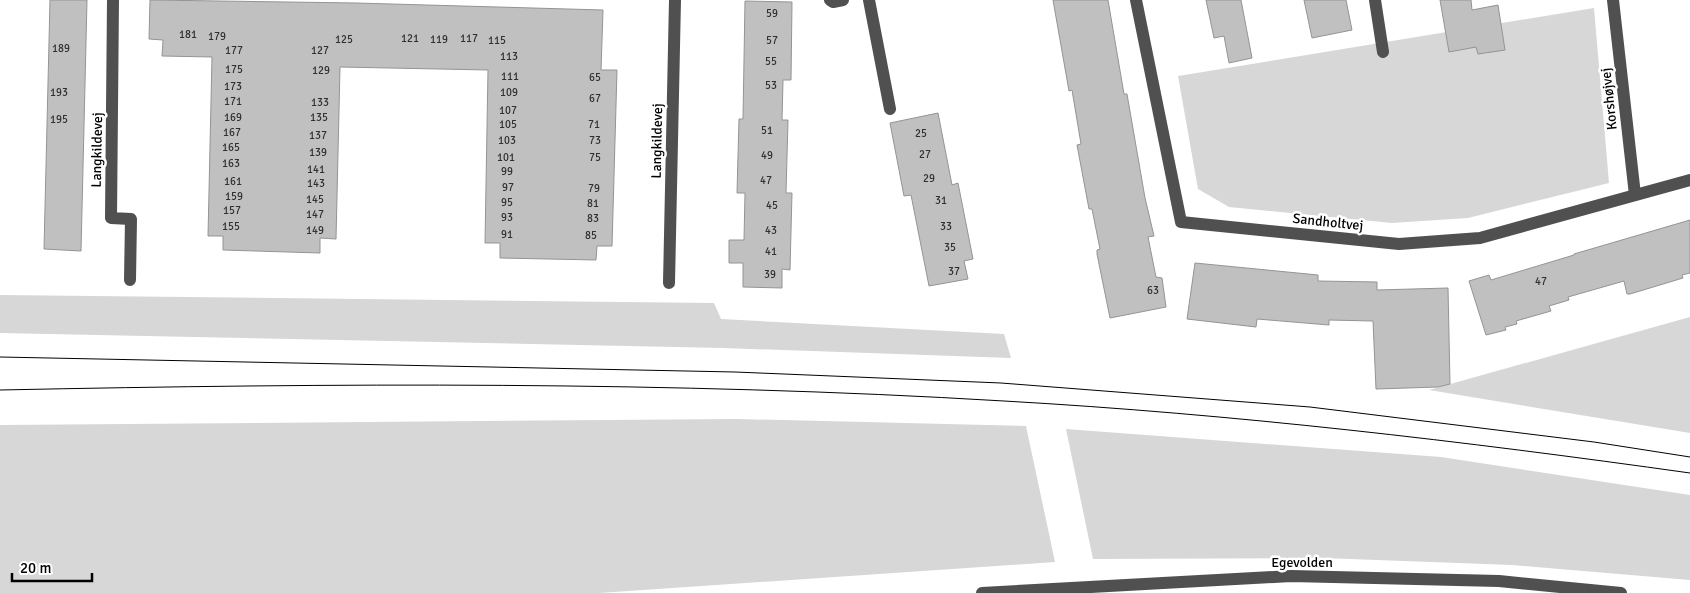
<svg xmlns="http://www.w3.org/2000/svg" width="1690" height="593" font-family="Signika,sans-serif">
  <rect width="100%" height="100%" fill="#fff"/>
  <path fill="#d7d7d7" d="M 1594,8 L 1609,183 L 1468,218 L 1392,223 L 1229,207 L 1198,189 L 1178,76 Z
    M 0,295 L 714,303 L 721,319 L 1004,334 L 1011,358 L 723,348 L 0,333 Z
    M 1690,317 L 1690,433 L 1429,390 Z
    M 737,419 L 1026,426 L 1055,562 L 599,593 L 0,593 L 0,425 Z
    M 1066,429 L 1441,457 L 1690,495 L 1690,580 L 1512,565 L 1323,558 L 1093,559 Z"/>
  <path fill="#c0c0c0" stroke="#949494" d="M 50,0 L 87,0 L 81,251 L 44,249 Z
    M 150,0 L 356,3 L 603,10 L 601,70 L 617,70 L 612,246 L 597,246 L 596,260 L 500,258 L 500,243 L 485,243 L 488,70 L 340,67 L 336,239 L 320,238 L 320,253 L 223,250 L 223,236 L 208,236 L 212,57 L 162,56 L 163,40 L 149,39 Z
    M 1053,0 L 1108,0 L 1124,94 L 1127,94 L 1145,198 L 1154,236 L 1148,237 L 1156,277 L 1162,278 L 1166,307 L 1110,318 L 1097,254 L 1097,250 L 1100,249 L 1092,209 L 1089,209 L 1077,145 L 1081,144 L 1072,90 L 1069,91 Z
    M 1206,0 L 1241,0 L 1252,58 L 1229,63 L 1224,36 L 1214,38 Z
    M 1304,0 L 1346,0 L 1352,30 L 1312,38 Z
    M 1440,0 L 1471,0 L 1472,10 L 1498,5 L 1505,50 L 1478,54 L 1476,47 L 1449,52 Z
    M 745,1 L 792,2 L 791,80 L 783,80 L 782,120 L 788,120 L 786,193 L 792,193 L 790,270 L 782,269 L 782,288 L 743,287 L 743,263 L 729,263 L 729,240 L 744,240 L 745,193 L 737,193 L 739,119 L 743,119 Z
    M 938,113 L 952,185 L 958,183 L 973,259 L 964,261 L 968,279 L 929,286 L 911,195 L 904,196 L 890,123 Z
    M 1690,220 L 1690,273 L 1682,275 L 1683,278 L 1630,294 L 1627,294 L 1624,281 L 1568,297 L 1569,300 L 1549,306 L 1551,311 L 1516,321 L 1517,324 L 1505,327 L 1506,330 L 1486,335 L 1469,281 L 1489,275 L 1491,280 L 1574,255 L 1574,254 Z
    M 1195,263 L 1318,275 L 1318,281 L 1377,282 L 1377,290 L 1448,288 L 1450,384 L 1438,387 L 1376,389 L 1373,321 L 1329,320 L 1329,325 L 1257,319 L 1256,327 L 1187,319 Z"/>
  <g fill="none" stroke-linecap="round" stroke-linejoin="round">
    <path stroke="#505050" stroke-width="12" d="M 113,0 L 111,218 L 131,219 L 130,280
      M 830,0 L 833,2 L 843,0
      M 869,0 L 890,109
      M 1136,0 L 1181,222 L 1399,244 L 1480,238 L 1690,180
      M 1375,0 L 1383,52
      M 1613,0 L 1635,195
      M 669,283 L 675,0
      M 982,593 L 1291,576 L 1499,581 L 1621,593"/>
    <path stroke="#000" stroke-width="1" d="M 0,357 L 735,372 L 1001,383 L 1310,407 L 1594,442 L 1690,457
      M 0,390 C 335,383 670,381 1004,401 C 1234,414 1462,441 1690,473"/>
  </g>
  <g text-anchor="middle" dominant-baseline="central" stroke-width="5" stroke-linejoin="round" paint-order="stroke">
    <g font-size="11" fill="#303030">
      <text x="772" y="13">59</text>
      <text x="188" y="34">181</text>
      <text x="217" y="36">179</text>
      <text x="410" y="38">121</text>
      <text x="469" y="38">117</text>
      <text x="344" y="39">125</text>
      <text x="439" y="39">119</text>
      <text x="497" y="40">115</text>
      <text x="772" y="40">57</text>
      <text x="61" y="48">189</text>
      <text x="234" y="50">177</text>
      <text x="320" y="50">127</text>
      <text x="509" y="56">113</text>
      <text x="771" y="61">55</text>
      <text x="234" y="69">175</text>
      <text x="321" y="70">129</text>
      <text x="510" y="76">111</text>
      <text x="595" y="77">65</text>
      <text x="771" y="85">53</text>
      <text x="233" y="86">173</text>
      <text x="59" y="92">193</text>
      <text x="509" y="92">109</text>
      <text x="595" y="98">67</text>
      <text x="233" y="101">171</text>
      <text x="320" y="102">133</text>
      <text x="508" y="110">107</text>
      <text x="233" y="117">169</text>
      <text x="319" y="117">135</text>
      <text x="59" y="119">195</text>
      <text x="508" y="124">105</text>
      <text x="594" y="124">71</text>
      <text x="767" y="130">51</text>
      <text x="232" y="132">167</text>
      <text x="921" y="133">25</text>
      <text x="318" y="135">137</text>
      <text x="507" y="140">103</text>
      <text x="595" y="140">73</text>
      <text x="231" y="147">165</text>
      <text x="318" y="152">139</text>
      <text x="925" y="154">27</text>
      <text x="767" y="155">49</text>
      <text x="506" y="157">101</text>
      <text x="595" y="157">75</text>
      <text x="231" y="163">163</text>
      <text x="316" y="169">141</text>
      <text x="507" y="171">99</text>
      <text x="929" y="178">29</text>
      <text x="766" y="180">47</text>
      <text x="233" y="181">161</text>
      <text x="316" y="183">143</text>
      <text x="508" y="187">97</text>
      <text x="594" y="188">79</text>
      <text x="234" y="196">159</text>
      <text x="315" y="199">145</text>
      <text x="941" y="200">31</text>
      <text x="507" y="202">95</text>
      <text x="593" y="203">81</text>
      <text x="772" y="205">45</text>
      <text x="232" y="210">157</text>
      <text x="315" y="214">147</text>
      <text x="507" y="217">93</text>
      <text x="593" y="218">83</text>
      <text x="231" y="226">155</text>
      <text x="946" y="226">33</text>
      <text x="315" y="230">149</text>
      <text x="771" y="230">43</text>
      <text x="507" y="234">91</text>
      <text x="591" y="235">85</text>
      <text x="950" y="247">35</text>
      <text x="771" y="251">41</text>
      <text x="954" y="271">37</text>
      <text x="770" y="274">39</text>
      <text x="1541" y="281">47</text>
      <text x="1153" y="290">63</text>
    </g>
    <g font-size="14" fill="#000" stroke="#fff">
      <text transform="translate(1609 99) rotate(-96)">Korshøjvej</text>
      <text transform="translate(657 141) rotate(-89)">Langkildevej</text>
      <text transform="translate(97 150) rotate(-89)">Langkildevej</text>
      <text transform="translate(1328 222) rotate(6)">Sandholtvej</text>
      <text x="1302" y="562">Egevolden</text>
    </g>
  </g>
  <path d="M12 573v8h80v-8" fill="none" stroke="#000000" stroke-width="2.5"/>
  <text x="20" y="573" font-size="15" fill="#000000" stroke="#ffffff" stroke-width="4" paint-order="stroke">20 m</text>
</svg>
